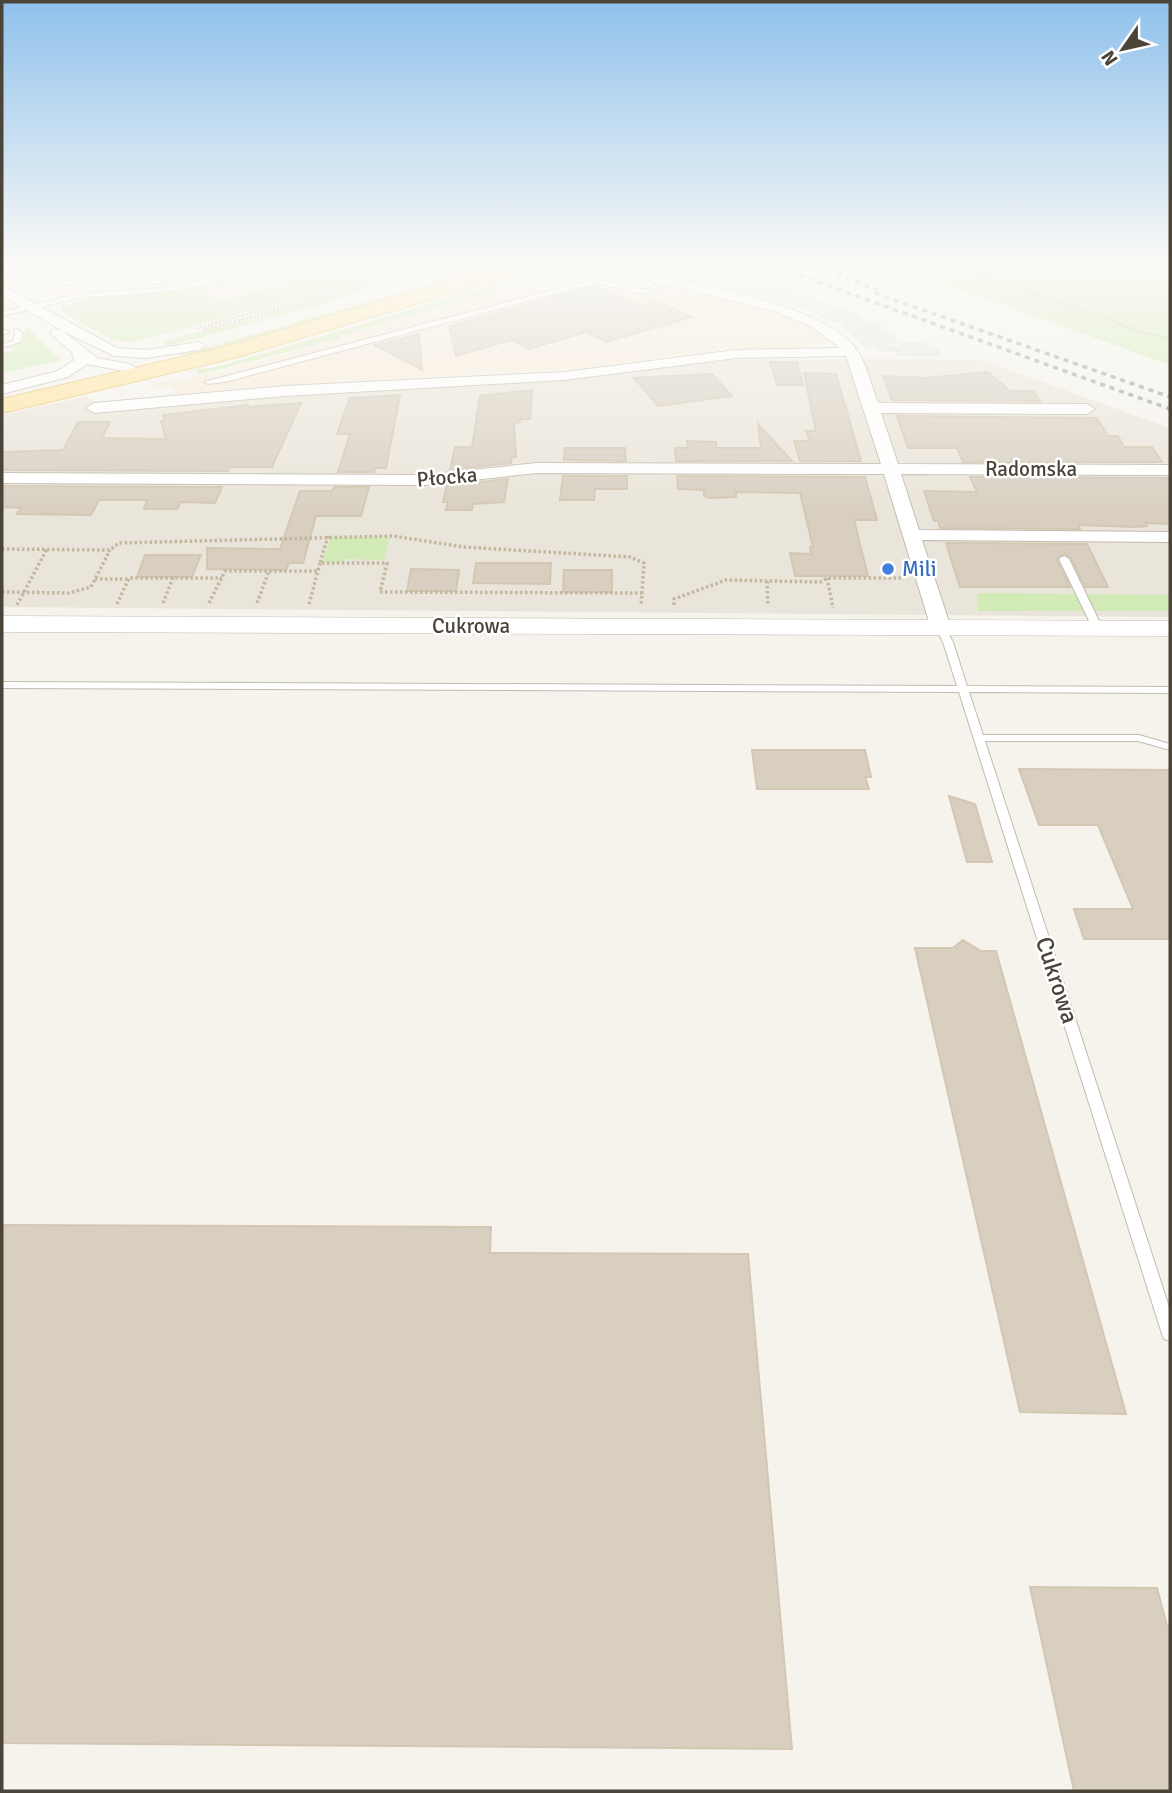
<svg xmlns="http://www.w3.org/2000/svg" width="1172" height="1793" font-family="Signika,sans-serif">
  <rect width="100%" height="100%" fill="#f6f3ec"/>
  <path fill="#eae5da" d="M 891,359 L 981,360 L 1170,428 L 1170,617 L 2,607 L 2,415 L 85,397 L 110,408 L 604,375 L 727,360 Z"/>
  <path fill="#f7ead8" d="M 10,265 L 364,265 L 213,303 L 182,283 L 50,294 Z
    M 569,269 L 588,274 L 598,271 L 770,311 L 798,321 L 828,342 L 801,348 L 723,349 L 578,368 L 278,385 L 174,394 L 173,387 L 152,388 L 152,384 L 216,373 L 345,338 L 341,335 Z"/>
  <path fill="#d2eab5" d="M 364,265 L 422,265 L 132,342 L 113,340 L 62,312 L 62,307 L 95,297 L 193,289 L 214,303 Z
    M 496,265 L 508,265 L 186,358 L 181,355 Z
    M 891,265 L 1170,265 L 1170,365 Z
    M 556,266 L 572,266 L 617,277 L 594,279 L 580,270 L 568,268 L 492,289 L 493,291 L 339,336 L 343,338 L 197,375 L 197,369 L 212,368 L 286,347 Z
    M 367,287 L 370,288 L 313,307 L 168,346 L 161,342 Z
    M 28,328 L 61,360 L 2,373 L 2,353 L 14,351 L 15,348 L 7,348 L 17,343 Z
    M 331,537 L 390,537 L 384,560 L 345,559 L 344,563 L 323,562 Z
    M 977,593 L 1170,595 L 1170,611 L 978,611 Z"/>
  <path fill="#e5e3e0" d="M 36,265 L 316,265 L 198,291 L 174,277 L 155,281 L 142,274 L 69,289 Z
    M 692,265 L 709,269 L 724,265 L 739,268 L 795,290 L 793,292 L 818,299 L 816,300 L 841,310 L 846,309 L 862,318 L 859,319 L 865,323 L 877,322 L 900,343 L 888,344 L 890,346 L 901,347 L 901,342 L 925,342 L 926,347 L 938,347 L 942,357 L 898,356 L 897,352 L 881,352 L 876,347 L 864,347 L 849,332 L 859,331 L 848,331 L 840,324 L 845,321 L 835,323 L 805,308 L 671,274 L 675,271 L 655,266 Z"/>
  <path fill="#d8cfc1" stroke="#d3c7b4" stroke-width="2" d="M 594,286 L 640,306 L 656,301 L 692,317 L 606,342 L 586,332 L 529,349 L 512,340 L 456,356 L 449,326 Z
    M 419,334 L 422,370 L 375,345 Z
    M 770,362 L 797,362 L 803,385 L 777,385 Z
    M 988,372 L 1010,391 L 1034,391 L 1040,401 L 892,400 L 883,376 L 927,378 Z
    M 804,373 L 836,374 L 861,461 L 800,461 L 794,441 L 810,441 L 806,431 L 816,431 Z
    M 712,374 L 732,396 L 658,406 L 634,378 Z
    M 532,390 L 530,419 L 520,419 L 520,422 L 514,423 L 516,457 L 512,457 L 511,463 L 450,470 L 455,447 L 472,447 L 480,396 Z
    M 400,395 L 386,468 L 375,468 L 374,472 L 338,472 L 350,434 L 337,434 L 350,398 Z
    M 301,403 L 272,467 L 230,467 L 228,471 L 2,470 L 2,452 L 63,450 L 78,422 L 110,422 L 102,438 L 166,439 L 161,421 L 165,421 L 163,415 L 248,405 L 249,407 Z
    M 897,416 L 1097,418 L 1108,436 L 1118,436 L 1124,447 L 1152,447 L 1162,462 L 963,462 L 957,448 L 908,448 Z
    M 758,424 L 792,461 L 676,461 L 675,448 L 688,448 L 687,441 L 716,442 L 716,448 L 761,448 Z
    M 565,448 L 625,448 L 626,461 L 564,460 Z
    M 563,476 L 627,476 L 627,489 L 595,489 L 594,500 L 560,500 Z
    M 677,476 L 865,477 L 877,520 L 854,520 L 868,576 L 795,576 L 790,553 L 811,554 L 810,547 L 813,547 L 800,493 L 736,492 L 736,497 L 710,498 L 704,496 L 704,490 L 678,489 Z
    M 970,477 L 1170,478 L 1170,524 L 1146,523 L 1147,526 L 1135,527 L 1079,525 L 1080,529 L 940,528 L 938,520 L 934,521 L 924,491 L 977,492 Z
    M 508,479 L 504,502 L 473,504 L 472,510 L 446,510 L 448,502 L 443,502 L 447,485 Z
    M 2,486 L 222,487 L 215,503 L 181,502 L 177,509 L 144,509 L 147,500 L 99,500 L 91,515 L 17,514 L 21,508 L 2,507 Z
    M 334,487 L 369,487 L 361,516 L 316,516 L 303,563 L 289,563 L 286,570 L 207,569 L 207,548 L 280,549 L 300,491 L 332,491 Z
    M 946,543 L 1087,544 L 1108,587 L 1085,587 L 1071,558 L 1065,554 L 1058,557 L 1057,560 L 1070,587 L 960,587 Z
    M 145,555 L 201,555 L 192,577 L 137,577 Z
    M 476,563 L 551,563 L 550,584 L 473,583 Z
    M 411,569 L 459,570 L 456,591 L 407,591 Z
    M 564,570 L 612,570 L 612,592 L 563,592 Z
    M 752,750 L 865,750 L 871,777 L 865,777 L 869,789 L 757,789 Z
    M 1019,769 L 1170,770 L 1170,939 L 1084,939 L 1074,909 L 1133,909 L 1098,825 L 1039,825 Z
    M 949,796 L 975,804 L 992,862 L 967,862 Z
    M 963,940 L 981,951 L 996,951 L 1126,1414 L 1020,1412 L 915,948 L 953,948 Z
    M 2,1225 L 491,1227 L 490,1253 L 748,1254 L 792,1749 L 2,1743 Z
    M 1030,1587 L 1157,1588 L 1167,1626 L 1170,1626 L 1170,1791 L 1074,1791 Z"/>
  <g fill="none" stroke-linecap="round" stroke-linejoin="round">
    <g stroke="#c2bbae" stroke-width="2">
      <path id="service" d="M 80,265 L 93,265 L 50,276 L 47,274 Z
        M 118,265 L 126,265 L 148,279 L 168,282 C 153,287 141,281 128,272 L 64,285 L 61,283 L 123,269 Z
        M 207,265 L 215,265 L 231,275 L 273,265 L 287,265 L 174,291 L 78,298 L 2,316 L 2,312 L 78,294 L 174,287 L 224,276 Z
        M 595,279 L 644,290 L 663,281 L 668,282 L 645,294 L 595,283 L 225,382 L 208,384 L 204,382 Z
        M 14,329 L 18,329 L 23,334 L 20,342 L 2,348 L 2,344 L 13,341 L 15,334 Z
        M 5,330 L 9,332 L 2,336 L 2,331 Z
        M 1064,556 L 1069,559 L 1103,629 L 1101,631 L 1098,632 L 1093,629 L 1059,559 Z
        M 941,625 L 944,626 L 953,642 L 967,686 L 1170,687 L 1170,693 L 969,692 L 983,735 L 1139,735 L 1170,744 L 1170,750 L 1138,741 L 985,741 L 1170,1310 L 1170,1341 L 1164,1339 L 1162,1334 L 959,692 L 2,688 L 2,682 L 957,686 L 943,642 L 936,628 Z"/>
    </g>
    <g stroke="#c2bbae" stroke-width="2">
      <path id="minor" d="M 587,265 L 611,265 C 670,279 816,301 853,345 C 866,360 871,385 878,403 L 1087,404 L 1095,409 L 1087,414 L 881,413 L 898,464 L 1170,465 L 1170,475 L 901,474 L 919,530 L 1170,532 L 1170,542 L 922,540 L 951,628 L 941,634 L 931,628 L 884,474 L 537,473 L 425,485 L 2,483 L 2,473 L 425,475 L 537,463 L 881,464 L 846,356 L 736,358 L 564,380 L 285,396 L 94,413 L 86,408 L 94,403 L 285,386 L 564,372 L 736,350 L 840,348 L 812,327 L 777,312 Z
        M 2,286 L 117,348 L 146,350 L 199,342 L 206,346 L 199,350 L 146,358 L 114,356 L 63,331 L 97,358 L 129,364 L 136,368 L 129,372 L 87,364 L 68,377 L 2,394 L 2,385 L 58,371 L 74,360 L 72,352 L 50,333 L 52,330 L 61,330 L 2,296 Z"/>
    </g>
    <g stroke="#c2bbae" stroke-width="1">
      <path id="tertiary" d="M 2,616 L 1170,621 L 1170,636 L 2,632 Z"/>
    </g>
    <g stroke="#e6c16a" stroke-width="2">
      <path id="primary" d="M 502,265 L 535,265 L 532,269 L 238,357 L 2,413 L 2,399 L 224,347 Z"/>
    </g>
    <path stroke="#c4b79f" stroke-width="2.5" stroke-dasharray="2 2" stroke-linecap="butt" d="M 953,265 L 1142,332 L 1170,339
      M 196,328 L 428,265
      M 203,330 L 442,265"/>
    <path stroke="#c4b79f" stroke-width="3.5" stroke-dasharray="2.5 2.5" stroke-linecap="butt" d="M 328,536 L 320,563 L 387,563 L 380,592 L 642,593
      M 2,549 L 110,550 L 119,543 L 393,536 L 464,547 L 630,557 L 644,563 L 641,606
      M 827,578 L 833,608
      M 95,579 L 128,579
      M 767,581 L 768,606
      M 2,592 L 69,593 L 91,587 L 110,550
      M 163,603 L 173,578
      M 209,603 L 225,571 L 318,571
      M 257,603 L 269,571
      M 117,604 L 129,578 L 222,578
      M 309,604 L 320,563
      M 17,605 L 47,549
      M 674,605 L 674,599 L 726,580 L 820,582 L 827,578 L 904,578"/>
    <use href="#service" fill="#fff" fill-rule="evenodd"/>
    <use href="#minor" fill="#fff" fill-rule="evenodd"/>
    <use href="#tertiary" fill="#fff" fill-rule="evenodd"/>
    <use href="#primary" fill="#ffe39c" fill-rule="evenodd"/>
    <path stroke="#9a9a9a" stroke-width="3.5" stroke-dasharray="5 5" stroke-linecap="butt" d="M 771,265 L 1170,409
      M 808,265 L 884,292
      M 875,293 L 1170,397"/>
  </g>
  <linearGradient id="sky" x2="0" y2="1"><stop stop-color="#8fc1ec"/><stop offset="0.51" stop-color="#fbfaf6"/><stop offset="1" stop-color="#fbfaf6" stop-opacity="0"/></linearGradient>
  <rect width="1172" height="516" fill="url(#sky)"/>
  <circle fill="#3f7fe0" stroke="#fff" stroke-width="2.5" cx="888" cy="569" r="7"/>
  <g text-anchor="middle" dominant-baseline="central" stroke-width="5" stroke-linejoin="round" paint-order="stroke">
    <g font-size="21" fill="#4b4439" stroke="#fff">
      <text x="1031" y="469">Radomska</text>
      <text transform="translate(447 477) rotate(-5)">Płocka</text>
      <text x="471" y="626">Cukrowa</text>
    </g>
    <g font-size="21" fill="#366cbe" stroke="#fff" text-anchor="start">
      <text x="902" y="569">Mili</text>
    </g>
    <g font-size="24" fill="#4b4439" stroke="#fff">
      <text transform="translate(1057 980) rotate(72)">Cukrowa</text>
    </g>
  </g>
  <rect width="1172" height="1793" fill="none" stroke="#4b4439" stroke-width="7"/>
  <g transform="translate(1123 49) rotate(236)" stroke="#ffffff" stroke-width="5" paint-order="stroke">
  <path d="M0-5L12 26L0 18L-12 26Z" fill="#4b4439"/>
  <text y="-10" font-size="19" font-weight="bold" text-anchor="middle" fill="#4b4439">N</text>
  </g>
</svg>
